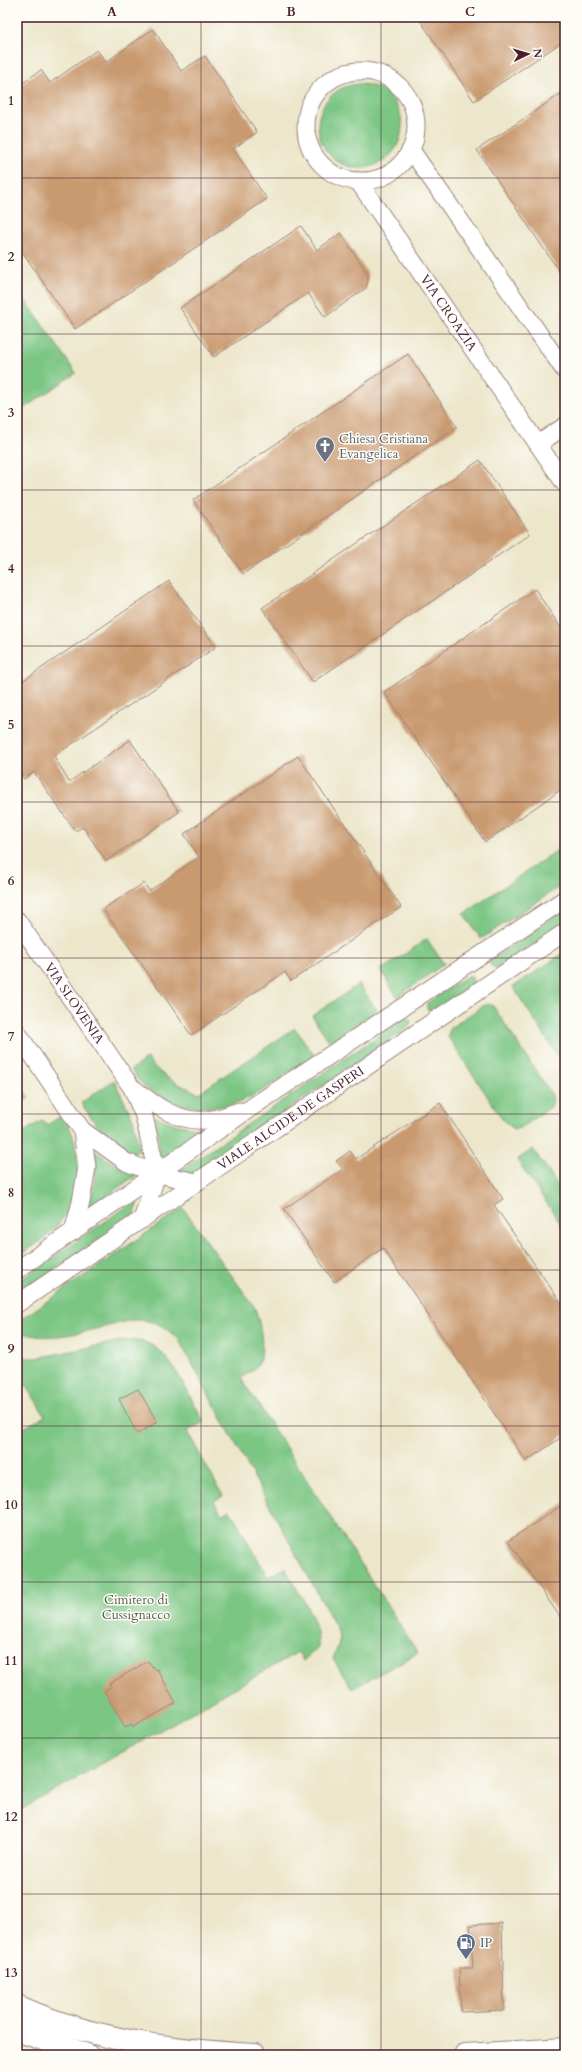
<svg xmlns="http://www.w3.org/2000/svg" width="582" height="2072" font-family="Cardo,serif">
  <rect width="100%" height="100%" fill="#fdfcf7"/>
  <filter id="ink" filterUnits="userSpaceOnUse"><feTurbulence type="fractalNoise" baseFrequency=".025" numOctaves="2"/><feDisplacementMap in="SourceGraphic" scale="8" xChannelSelector="R" yChannelSelector="G"/><feConvolveMatrix kernelMatrix="1 2 1 2 8 2 1 2 1" color-interpolation-filters="sRGB"/></filter>
  <filter id="wash" filterUnits="userSpaceOnUse"><feTurbulence type="fractalNoise" baseFrequency=".012" numOctaves="4" result="noise"/><feDisplacementMap in="SourceGraphic" scale="16" xChannelSelector="R" yChannelSelector="G"/><feGaussianBlur stdDeviation="0.9" result="paint"/><feColorMatrix in="noise" values="0 0 0 0 0 0 0 0 0 0 0 0 0 0 0 0 0 1.4 0 .05"/><feComposite in="paint" operator="in"/></filter>
  <g filter="url(#wash)">
    <rect width="100%" height="100%" fill="#ece6ca"/>
    <path fill="#7bc684" stroke="#627258" d="M318 126a42 42 0 1 1 84 0a42 42 0 1 1-84 0Z
      M 17,288 L 76,373 L 17,413 Z
      M 565,845 L 565,883 L 481,939 L 464,914 Z
      M 565,909 L 565,922 L 496,969 L 490,965 L 491,960 Z
      M 427,939 L 444,964 L 397,997 L 381,970 Z
      M 565,952 L 565,1067 L 513,987 Z
      M 466,977 L 472,977 L 473,985 L 434,1012 L 427,1009 L 427,1003 Z
      M 359,984 L 377,1010 L 330,1042 L 312,1016 Z
      M 489,1004 L 493,1006 L 552,1095 L 553,1102 L 551,1107 L 520,1128 L 514,1129 L 503,1120 L 448,1037 L 450,1028 L 483,1006 Z
      M 408,1018 L 411,1021 L 409,1027 L 193,1174 L 178,1172 L 403,1019 Z
      M 295,1028 L 314,1055 C 295,1068 268,1089 248,1098 C 214,1114 174,1110 144,1086 C 139,1082 135,1075 131,1070 L 147,1058 C 160,1077 179,1085 199,1093 Z
      M 114,1080 L 133,1119 L 139,1147 L 136,1152 L 130,1153 C 108,1143 94,1122 81,1103 Z
      M 17,1081 L 29,1098 L 17,1105 Z
      M 63,1115 C 83,1147 84,1191 60,1222 C 49,1237 32,1247 17,1257 L 17,1136 L 43,1120 L 47,1125 Z
      M 154,1116 L 178,1125 L 205,1129 L 160,1160 L 158,1134 Z
      M 533,1149 L 565,1196 L 565,1230 L 517,1160 Z
      M 95,1151 L 120,1168 L 138,1174 L 87,1209 C 95,1190 96,1172 95,1151 Z
      M 138,1199 L 135,1215 L 17,1295 L 17,1282 Z
      M 183,1208 L 255,1308 C 260,1324 268,1355 254,1369 C 250,1372 245,1375 241,1378 L 418,1653 L 352,1689 L 333,1659 L 340,1640 L 337,1629 L 179,1340 C 165,1326 153,1319 133,1320 C 103,1326 42,1348 17,1329 L 17,1322 Z
      M 122,1341 C 130,1341 139,1340 147,1343 C 171,1351 191,1400 204,1422 L 187,1431 L 223,1496 L 214,1501 L 222,1515 L 230,1510 L 268,1577 L 285,1568 C 297,1592 320,1619 318,1647 L 303,1661 L 298,1652 L 17,1812 L 17,1432 L 45,1416 L 17,1370 L 17,1354 L 28,1358 L 36,1358 Z"/>
    <g id="blocks">
      <path fill="#c99a6f" d="M 418,17 L 565,17 L 565,40 L 474,101 Z
        M 153,29 L 181,71 L 205,56 L 257,132 L 233,149 L 267,199 L 75,329 L 17,244 L 17,87 L 41,70 L 50,83 L 97,50 L 106,62 Z
        M 565,91 L 565,280 L 477,150 Z
        M 301,226 L 317,250 L 341,233 L 368,274 L 368,281 L 366,288 L 325,317 L 308,293 L 214,357 L 180,308 Z
        M 408,354 L 457,427 L 243,574 L 193,500 Z
        M 480,460 L 530,534 L 313,682 L 262,608 Z
        M 169,581 L 216,647 L 54,756 L 69,782 L 130,740 L 179,812 L 106,861 L 83,827 L 75,831 L 34,772 L 24,779 L 17,767 L 17,685 Z
        M 535,589 L 565,634 L 565,787 L 485,842 L 384,692 Z
        M 298,756 L 401,907 L 291,981 L 285,972 L 191,1035 L 103,909 L 144,883 L 149,891 L 199,857 L 184,834 Z
        M 440,1103 L 503,1199 L 494,1205 L 565,1309 L 565,1435 L 526,1461 L 383,1248 L 334,1282 L 284,1209 L 343,1169 L 336,1161 L 350,1151 L 356,1159 Z
        M 138,1389 L 157,1422 L 137,1434 L 119,1399 Z
        M 565,1503 L 565,1624 L 508,1541 Z
        M 148,1661 L 155,1670 L 157,1669 L 176,1703 L 133,1727 L 132,1724 L 125,1727 L 104,1691 L 111,1687 L 109,1684 Z
        M 502,1923 L 504,2010 L 461,2012 L 459,1968 L 473,1968 L 470,1925 Z"/>
    </g>
  </g>
  <g filter="url(#ink)">
    <use href="#blocks" fill-opacity="0" stroke="#9b827a" stroke-width="1"/>
    <g fill="none" stroke-linecap="round" stroke-linejoin="round">
      <g stroke="#9b827a" stroke-width="19">
        <g id="street">
          <circle cx="361" cy="126" r="55"/>
          <path d="M 411,150 L 565,371"/>
          <path id="s1" d="M 358,181 L 565,484"/>
          <path d="M 538,444 L 565,426"/>
          <path id="s2" d="M 17,920 L 132,1088 L 144,1116 L 157,1174 L 142,1220"/>
          <path d="M 17,1032 L 82,1130 L 126,1162 L 157,1174 L 197,1182"/>
          <path d="M 134,1089 C 154,1105 179,1123 206,1120 C 217,1119 229,1114 240,1111"/>
          <path d="M 73,1232 L 81,1202 L 87,1167 L 82,1130"/>
          <path d="M 17,1270 L 252,1107 L 565,899"/>
          <path id="s3" d="M 17,1304 L 565,932"/>
        </g>
      </g>
      <g stroke="#9b827a" stroke-width="24">
        <path id="secondary" d="M 17,2006 C 94,2041 173,2050 255,2055
          M 17,2030 L 87,2055
          M 465,2055 L 565,2049"/>
      </g>
      <use href="#street" stroke="#fff" stroke-width="17"/>
      <use href="#secondary" stroke="#fff" stroke-width="22"/>
    </g>
  </g>
  <path fill="none" stroke="#4a1f2b" stroke-width="1" stroke-opacity="0.55" d="M 201,17 L 201,2055M 381,17 L 381,2055M 17,178 L 565,178M 17,334 L 565,334M 17,490 L 565,490M 17,646 L 565,646M 17,802 L 565,802M 17,958 L 565,958M 17,1114 L 565,1114M 17,1270 L 565,1270M 17,1426 L 565,1426M 17,1582 L 565,1582M 17,1738 L 565,1738M 17,1894 L 565,1894"/>
  <defs>
    <g id="church-pin" transform="scale(1)"><path d="M0 17L-7.5 6A9.5 9.5 0 1 1 7.5 6Z" fill="#6b7280" stroke="#fdfcf7"/><path d="M-1.2-6h2.4v3.5h3.3v2.4h-3.3V6h-2.4V-.1h-3.3v-2.4h3.3Z" fill="#fff"/></g>
    <g id="fuel-pin" transform="scale(1)"><path d="M0 17L-7.5 6A9.5 9.5 0 1 1 7.5 6Z" fill="#5c6f8a" stroke="#fdfcf7"/><path d="M-5.5-6h7V0h2V4h1.3V-2.5L3-4.5l.8-.8L6-3V5H2.5V1h-1V6h-7ZM-4.2-4.7v3.2H.2V-4.7Z" fill="#fff"/></g>
  </defs>
  <g fill-rule="evenodd">
    <use href="#church-pin" x="325" y="446"/>
    <use href="#fuel-pin" x="466" y="1943"/>
  </g>
  <g text-anchor="middle" dominant-baseline="central" stroke-width="3" stroke-linejoin="round" paint-order="stroke">
    <g font-size="13" fill="#4a1f2b" stroke="#fdfcf7">
      <text stroke="none"><textPath href="#s1" startOffset="160">VIA CROAZIA</textPath></text>
      <text stroke="none"><textPath href="#s2" startOffset="101">VIA SLOVENIA</textPath></text>
      <text stroke="none"><textPath href="#s3" startOffset="331">VIALE ALCIDE DE GASPERI</textPath></text>
    </g>
    <g font-size="13" fill="#5b616d" stroke="#fdfcf7" text-anchor="start">
      <text x="339" y="439">Chiesa Cristiana<tspan x="339" dy="15">Evangelica</tspan></text>
    </g>
    <g font-size="13" fill="#5b594a" stroke="#fdfcf7">
      <text x="136" y="1600">Cimitero di<tspan x="136" dy="15">Cussignacco</tspan></text>
    </g>
    <g font-size="13" fill="#4e5e75" stroke="#fdfcf7" text-anchor="start">
      <text x="480" y="1943">IP</text>
    </g>
  </g>
  <rect width="582" height="2072" fill="none" stroke="#fdfcf7" stroke-width="44"/>
  <g transform="translate(528 54) rotate(85)" stroke="#fdfcf7" stroke-width="3" paint-order="stroke">
  <path d="M0-3L7 15L0 10L-7 15Z" fill="#4a1f2b"/>
  <text y="-6" font-size="11" font-weight="bold" text-anchor="middle" fill="#4a1f2b">N</text>
  </g>
  <rect x="22" y="22" width="538" height="2028" fill="none" stroke="#4a1f2b" stroke-width="1.5"/>
  <g font-size="13" text-anchor="middle" font-weight="bold" fill="#4a1f2b">
    <text x="112" y="16">A</text>
    <text x="291" y="16">B</text>
    <text x="470" y="16">C</text>
    <text x="11" y="105">1</text>
    <text x="11" y="261">2</text>
    <text x="11" y="417">3</text>
    <text x="11" y="573">4</text>
    <text x="11" y="729">5</text>
    <text x="11" y="885">6</text>
    <text x="11" y="1041">7</text>
    <text x="11" y="1197">8</text>
    <text x="11" y="1353">9</text>
    <text x="11" y="1509">10</text>
    <text x="11" y="1665">11</text>
    <text x="11" y="1821">12</text>
    <text x="11" y="1977">13</text>
  </g>
</svg>
